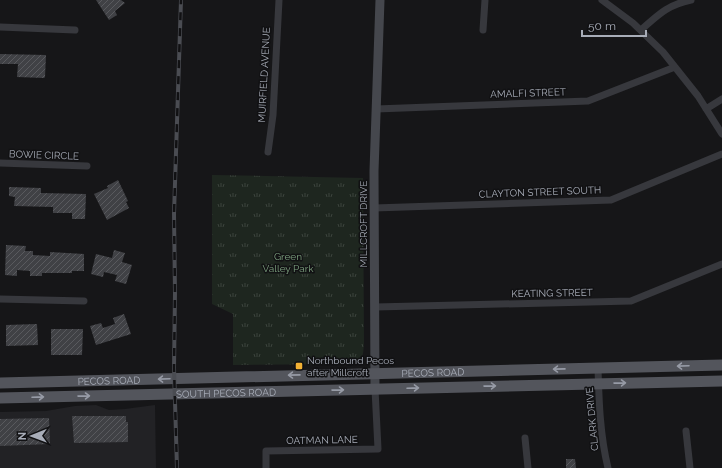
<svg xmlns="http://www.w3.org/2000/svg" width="722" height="468" font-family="Raleway,sans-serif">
  <defs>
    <pattern id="grass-tufts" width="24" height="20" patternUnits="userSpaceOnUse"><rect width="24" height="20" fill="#1e261f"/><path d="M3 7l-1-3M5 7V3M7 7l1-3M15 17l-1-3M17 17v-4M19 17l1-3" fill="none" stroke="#3c433d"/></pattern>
    <pattern id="building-hatch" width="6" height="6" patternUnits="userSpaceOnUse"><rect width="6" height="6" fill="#404145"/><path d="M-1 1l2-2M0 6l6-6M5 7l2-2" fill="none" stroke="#595a5e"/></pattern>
  </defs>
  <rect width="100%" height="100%" fill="#161618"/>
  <path fill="#222225" d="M 96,405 L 109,410 L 125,409 L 155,405 L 156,468 L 0,468 L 0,412 L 46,411 L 75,406 Z"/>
  <path fill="url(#grass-tufts)" d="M 212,175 L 363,178 L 364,343 C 363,354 364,359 354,364 L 233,365 L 233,314 L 212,304 Z"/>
  <path fill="url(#building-hatch)" d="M 96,0 L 121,0 L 125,3 L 115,11 L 117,15 L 109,20 Z
    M 0,54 L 46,55 L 45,77 L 44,78 L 17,77 L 18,64 L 0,64 Z
    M 118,180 L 128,201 L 126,202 L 129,208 L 107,220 L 94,194 L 108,188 L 107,186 Z
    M 9,187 L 41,188 L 41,193 L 86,194 L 85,219 L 72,219 L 72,213 L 53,213 L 53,207 L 14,206 L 15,197 L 9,196 Z
    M 6,245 L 26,246 L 25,251 L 33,251 L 33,255 L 50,256 L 50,252 L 84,254 L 84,271 L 72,271 L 72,273 L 42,273 L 42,276 L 30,276 L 30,271 L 17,270 L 17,276 L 5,275 Z
    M 114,250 L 125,253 L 122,262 L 132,265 L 126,284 L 115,281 L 117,275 L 104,272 L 103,277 L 91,274 L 96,254 L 112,258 Z
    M 124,314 L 131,334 L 96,345 L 90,326 L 101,323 L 103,328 L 115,324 L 113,318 Z
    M 37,324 L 38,345 L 6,346 L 6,325 Z
    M 51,329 L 83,329 L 82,355 L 51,355 Z
    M 72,416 L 126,416 L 126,422 L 128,422 L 128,442 L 74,443 Z
    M 49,418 L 50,444 L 0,446 L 0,419 Z
    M 566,459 L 575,459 L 576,468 L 566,468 Z"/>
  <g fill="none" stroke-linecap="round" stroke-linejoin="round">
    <path stroke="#37383d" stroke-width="7" d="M 602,0 L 633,23 L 663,52 L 698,96 L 722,134
      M 0,27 L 75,30
      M 483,30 L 485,0
      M 641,30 C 658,15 667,5 691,0
      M 376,109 L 588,101 L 675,67
      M 706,109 L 722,99
      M 268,152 L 273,115 L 279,0
      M 0,163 L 87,166
      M 374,208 L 611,200 L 722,154
      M 0,299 L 84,301
      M 375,307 L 631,301 L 722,264
      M 598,368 C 599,402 600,435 608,468
      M 686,431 L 690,468
      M 525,438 L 528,468
      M 266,468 L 266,451 L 378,449 L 375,389"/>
    <path stroke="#45474d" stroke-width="9" d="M 375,389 L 374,171 L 380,0"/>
    <g stroke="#53555c" stroke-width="11">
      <path id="s1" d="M 0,383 L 722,365"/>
      <path id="s2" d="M 0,398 L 722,381"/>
    </g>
    <g stroke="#4a4c52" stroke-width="4">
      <path id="rail" d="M 177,468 L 174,368 L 175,293 L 174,214 L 181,0"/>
    </g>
    <use href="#rail" stroke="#111113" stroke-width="2.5" stroke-dasharray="8" stroke-linecap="butt"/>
  </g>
  <defs><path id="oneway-shaft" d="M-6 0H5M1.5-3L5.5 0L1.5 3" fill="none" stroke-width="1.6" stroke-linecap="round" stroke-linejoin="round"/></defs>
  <g stroke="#979ba6">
    <use href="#oneway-shaft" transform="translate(683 366) rotate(178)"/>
    <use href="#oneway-shaft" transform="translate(559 369) rotate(179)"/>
    <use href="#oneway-shaft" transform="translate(294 375) rotate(179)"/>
    <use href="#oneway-shaft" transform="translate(164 379) rotate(178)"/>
    <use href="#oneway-shaft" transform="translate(620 383) rotate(-1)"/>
    <use href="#oneway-shaft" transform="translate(490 386) rotate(-1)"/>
    <use href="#oneway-shaft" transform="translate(413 388) rotate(-2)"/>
    <use href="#oneway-shaft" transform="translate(338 390) rotate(-1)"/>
    <use href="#oneway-shaft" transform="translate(84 396) rotate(-1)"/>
    <use href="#oneway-shaft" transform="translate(38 397) rotate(-2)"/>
  </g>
  <rect fill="#f2b134" stroke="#111113" stroke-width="1.5" x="295" y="362" width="8" height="8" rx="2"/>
  <g text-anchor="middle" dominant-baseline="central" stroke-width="3" stroke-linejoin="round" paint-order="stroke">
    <g font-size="10" fill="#a8adb8" stroke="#111113">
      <text transform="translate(264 75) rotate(-87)">MUIRFIELD AVENUE</text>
      <text transform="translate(528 93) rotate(-2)">AMALFI STREET</text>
      <text transform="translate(44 155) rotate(2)">BOWIE CIRCLE</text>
      <text transform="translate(540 192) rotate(-2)">CLAYTON STREET SOUTH</text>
      <text transform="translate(363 224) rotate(-90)">MILLCROFT DRIVE</text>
      <text transform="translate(552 293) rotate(-1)">KEATING STREET</text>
      <text stroke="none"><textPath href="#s1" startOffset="433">PECOS ROAD</textPath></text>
      <text stroke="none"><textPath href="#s1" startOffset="109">PECOS ROAD</textPath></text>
      <text stroke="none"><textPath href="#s2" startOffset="226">SOUTH PECOS ROAD</textPath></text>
      <text transform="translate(592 419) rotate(-95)">CLARK DRIVE</text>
      <text transform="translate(322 440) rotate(-1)">OATMAN LANE</text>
    </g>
    <g font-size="10" fill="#7fa381" stroke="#111113">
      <text x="288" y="256">Green<tspan x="288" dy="12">Valley Park</tspan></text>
    </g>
    <g font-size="10" fill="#a8adb8" stroke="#111113" text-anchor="start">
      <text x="307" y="360">Northbound Pecos<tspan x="307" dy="12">after Millcroft</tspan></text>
    </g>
  </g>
  <g transform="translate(32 436) rotate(269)" stroke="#111113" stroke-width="3" paint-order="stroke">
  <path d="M0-3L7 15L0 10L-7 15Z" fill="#a8adb8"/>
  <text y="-6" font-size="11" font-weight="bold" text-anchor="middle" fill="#a8adb8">N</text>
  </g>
  <path d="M582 30v6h64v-6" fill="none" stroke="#a8adb8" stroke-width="2"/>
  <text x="588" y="30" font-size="12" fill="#a8adb8" stroke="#111113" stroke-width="3" paint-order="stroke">50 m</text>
</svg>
